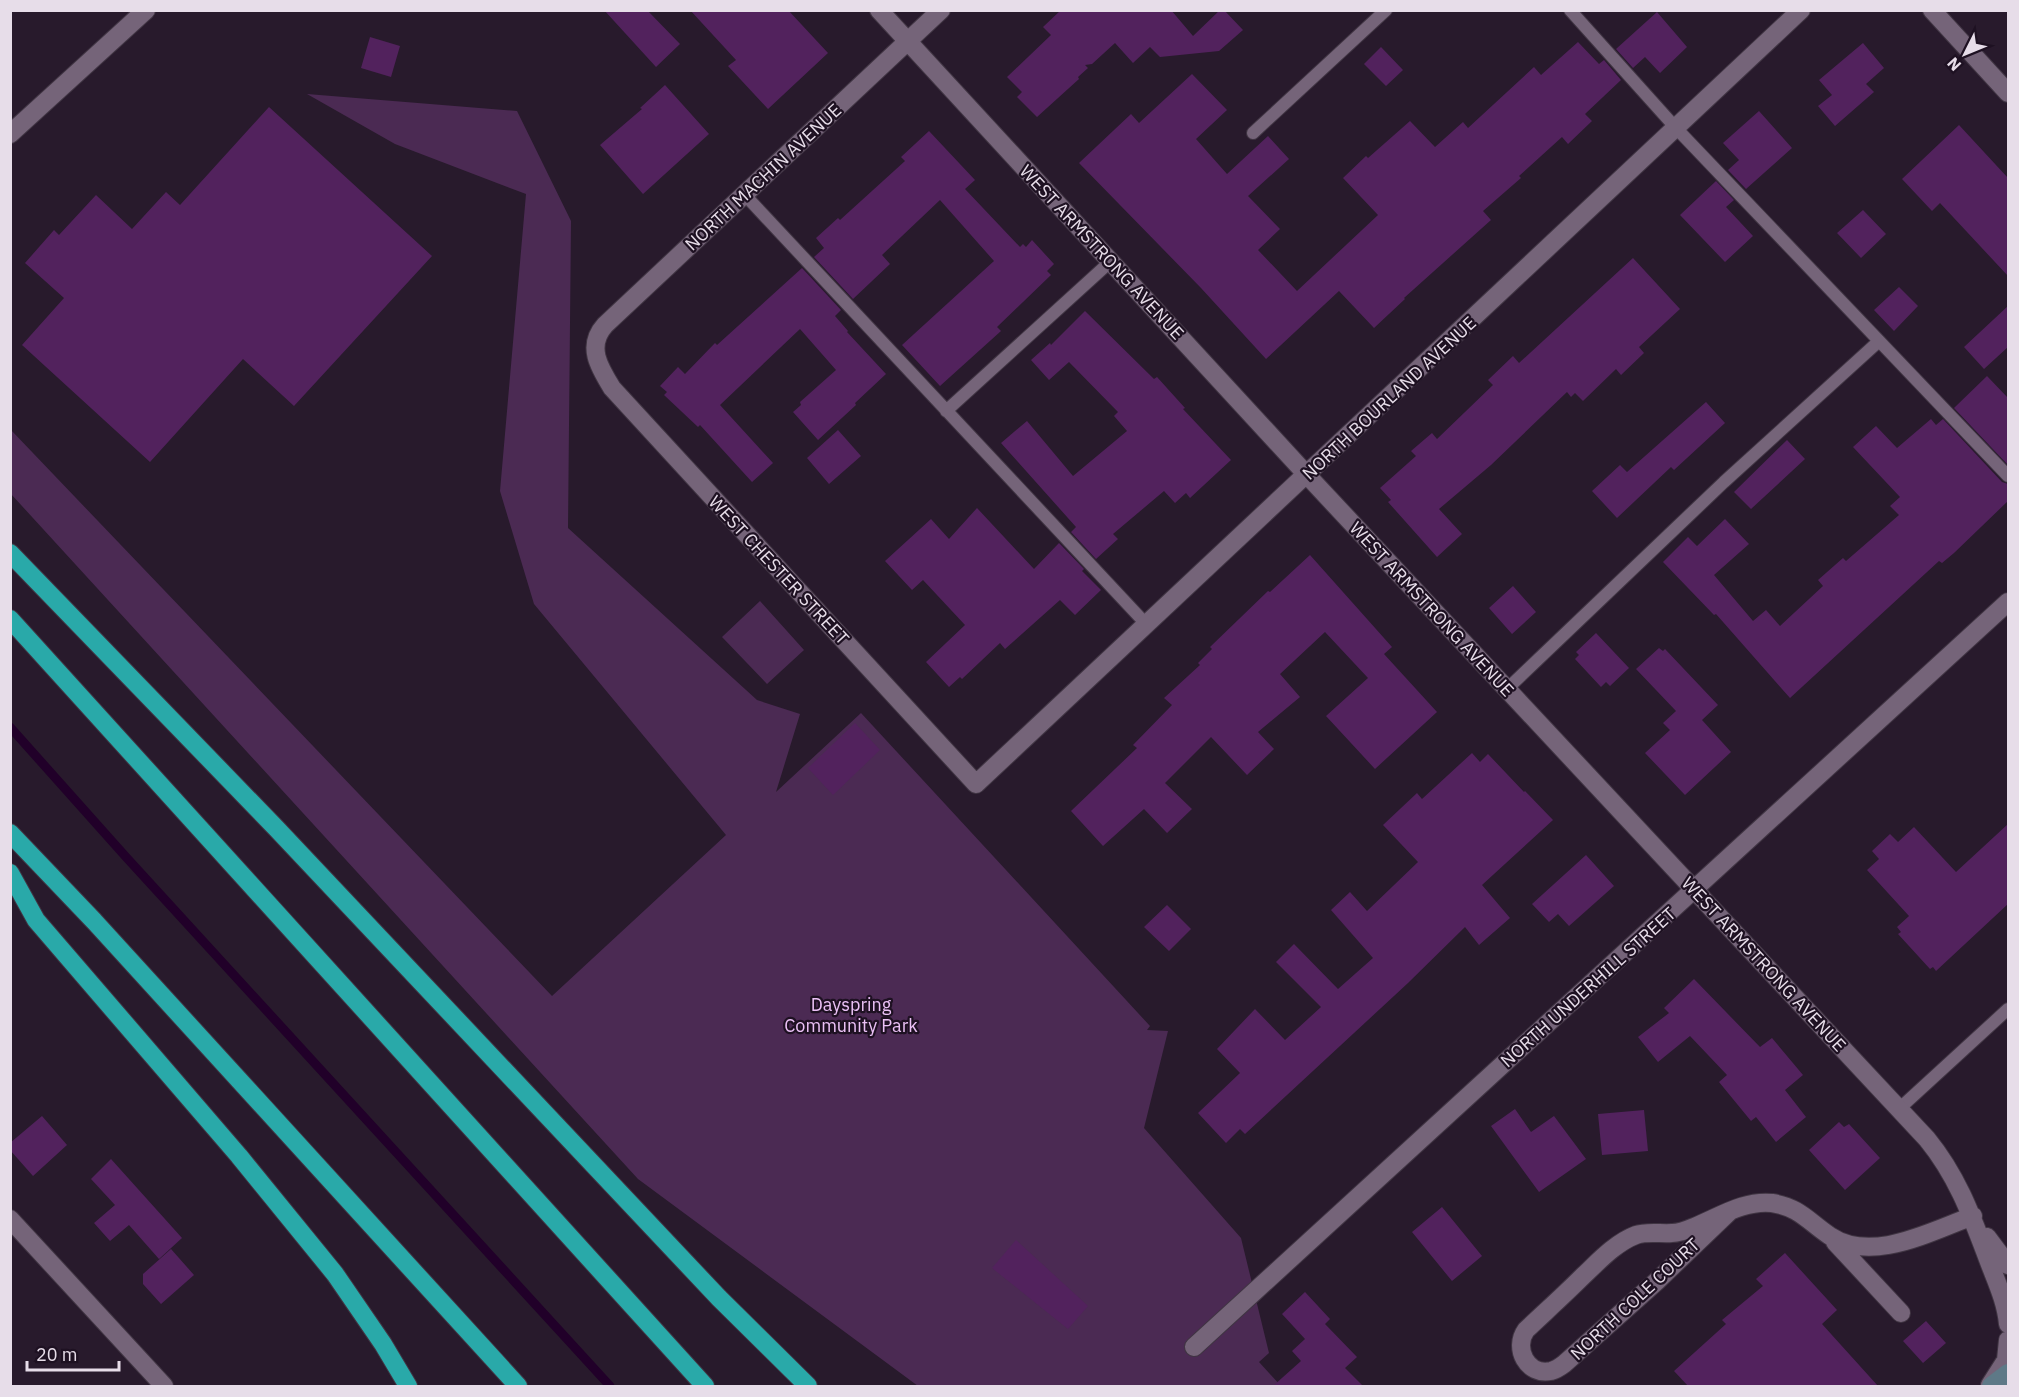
<svg xmlns="http://www.w3.org/2000/svg" width="2019" height="1397" font-family="'IBM Plex Sans',sans-serif">
  <rect width="100%" height="100%" fill="#281a2c"/>
  <path fill="#4b2a53" d="M 307,94 L 517,111 L 571,221 L 568,528 L 757,700 L 800,714 L 776,792 L 861,713 L 1150,1026 L 1147,1030 L 1168,1031 L 1144,1128 L 1241,1238 L 1269,1353 L 1259,1362 L 1281,1386 L 918,1386 L 638,1179 L 11,494 L 11,430 L 552,996 L 726,835 L 534,604 L 500,491 L 526,194 L 395,144 Z
    M 760,601 L 804,650 L 767,684 L 722,637 Z"/>
  <g fill="none" stroke-linecap="round" stroke-linejoin="round">
    <path stroke="#210029" stroke-width="9" d="M 10,727 L 126,857 L 610,1386"/>
  </g>
  <path fill="#52225d" d="M 604,10 L 647,10 L 680,44 L 656,67 Z
    M 690,10 L 788,10 L 828,53 L 768,109 L 728,66 L 736,60 Z
    M 1061,10 L 1171,10 L 1193,36 L 1220,10 L 1224,10 L 1243,30 L 1219,51 L 1160,57 L 1150,47 L 1133,63 L 1115,43 L 1092,64 L 1085,65 L 1088,68 L 1078,77 L 1079,79 L 1037,117 L 1017,97 L 1022,92 L 1007,77 L 1051,35 L 1043,27 Z
    M 1657,12 L 1687,47 L 1660,73 L 1645,57 L 1633,68 L 1616,49 Z
    M 370,37 L 400,46 L 391,77 L 361,68 Z
    M 1578,42 L 1599,64 L 1604,60 L 1621,80 L 1585,114 L 1592,121 L 1568,144 L 1562,137 L 1519,176 L 1521,178 L 1483,211 L 1491,220 L 1404,298 L 1405,299 L 1374,328 L 1339,291 L 1266,359 L 1201,288 L 1079,163 L 1131,114 L 1139,123 L 1192,74 L 1227,110 L 1196,139 L 1227,174 L 1268,136 L 1289,159 L 1248,196 L 1280,229 L 1258,250 L 1297,291 L 1378,215 L 1343,178 L 1366,156 L 1368,158 L 1410,121 L 1435,147 L 1463,122 L 1468,128 L 1534,67 L 1541,75 Z
    M 1863,43 L 1884,68 L 1866,84 L 1874,92 L 1835,126 L 1818,106 L 1832,95 L 1819,80 Z
    M 1381,47 L 1403,70 L 1386,86 L 1364,64 Z
    M 665,85 L 709,134 L 643,194 L 600,145 L 642,109 L 640,108 Z
    M 269,107 L 432,256 L 294,406 L 243,359 L 150,462 L 22,345 L 64,298 L 25,263 L 54,230 L 59,235 L 96,195 L 132,229 L 166,192 L 180,205 Z
    M 1759,111 L 1792,148 L 1746,189 L 1728,170 L 1739,160 L 1723,143 Z
    M 1959,125 L 2008,178 L 2008,276 L 1940,203 L 1932,211 L 1902,179 Z
    M 929,131 L 975,180 L 965,189 L 1020,247 L 1023,244 L 1026,247 L 1032,240 L 1054,264 L 1047,271 L 1051,275 L 997,327 L 1001,331 L 940,386 L 902,345 L 994,261 L 940,200 L 882,255 L 890,264 L 853,299 L 814,257 L 824,248 L 816,238 L 838,218 L 840,220 L 905,161 L 901,157 Z
    M 1716,181 L 1734,200 L 1726,207 L 1753,236 L 1725,262 L 1680,215 Z
    M 1863,210 L 1886,234 L 1861,258 L 1837,233 Z
    M 1633,258 L 1680,309 L 1639,347 L 1644,353 L 1621,375 L 1616,369 L 1583,401 L 1575,393 L 1571,397 L 1567,392 L 1491,465 L 1439,509 L 1462,534 L 1437,557 L 1388,502 L 1391,500 L 1380,488 L 1416,456 L 1411,451 L 1432,433 L 1437,439 L 1493,385 L 1488,380 L 1513,356 L 1519,363 Z
    M 802,268 L 841,310 L 835,316 L 848,331 L 847,332 L 886,374 L 855,403 L 856,405 L 818,440 L 793,412 L 801,405 L 800,402 L 836,370 L 800,329 L 720,405 L 773,463 L 752,482 L 700,425 L 698,427 L 664,395 L 667,392 L 660,386 L 678,367 L 685,374 L 715,343 L 717,345 Z
    M 1899,287 L 1918,306 L 1894,331 L 1874,310 Z
    M 2008,306 L 2008,347 L 1984,369 L 1964,347 Z
    M 1085,311 L 1154,379 L 1157,377 L 1185,408 L 1183,409 L 1231,460 L 1190,498 L 1186,493 L 1175,503 L 1164,491 L 1113,534 L 1118,539 L 1096,559 L 1071,532 L 1076,527 L 1001,443 L 1027,421 L 1073,476 L 1127,431 L 1114,416 L 1118,412 L 1069,362 L 1049,380 L 1031,360 L 1050,343 L 1051,345 Z
    M 1987,376 L 2008,398 L 2008,465 L 1954,408 Z
    M 1706,402 L 1725,423 L 1674,470 L 1671,467 L 1617,518 L 1592,491 L 1620,465 L 1627,472 Z
    M 1931,419 L 1936,425 L 1943,419 L 2002,482 L 2008,484 L 2008,501 L 1954,553 L 1942,563 L 1939,561 L 1790,698 L 1716,614 L 1714,615 L 1663,562 L 1688,537 L 1697,546 L 1725,519 L 1749,544 L 1714,575 L 1753,621 L 1766,610 L 1780,626 L 1823,586 L 1818,580 L 1843,558 L 1846,561 L 1899,515 L 1890,506 L 1900,497 L 1853,447 L 1876,426 L 1897,448 Z
    M 838,430 L 861,456 L 829,484 L 807,458 Z
    M 1787,440 L 1805,459 L 1751,509 L 1734,492 Z
    M 977,508 L 1034,569 L 1059,543 L 1084,569 L 1082,571 L 1101,590 L 1075,615 L 1060,600 L 1005,649 L 1000,643 L 962,679 L 960,677 L 949,687 L 926,662 L 965,625 L 923,580 L 912,590 L 885,561 L 931,519 L 949,539 Z
    M 1310,555 L 1392,647 L 1384,654 L 1437,712 L 1375,769 L 1326,716 L 1368,678 L 1325,632 L 1280,674 L 1300,697 L 1258,732 L 1274,749 L 1247,775 L 1211,737 L 1165,783 L 1192,809 L 1167,833 L 1144,809 L 1103,846 L 1071,811 L 1137,748 L 1133,745 L 1172,705 L 1164,698 L 1200,665 L 1198,663 L 1212,649 L 1210,647 L 1268,591 L 1270,592 Z
    M 1513,586 L 1536,612 L 1512,634 L 1489,608 Z
    M 1596,633 L 1629,668 L 1610,686 L 1606,682 L 1601,687 L 1575,659 L 1579,655 L 1576,652 Z
    M 1659,648 L 1663,651 L 1665,649 L 1718,705 L 1702,720 L 1731,752 L 1685,795 L 1645,753 L 1670,730 L 1663,723 L 1676,711 L 1636,669 Z
    M 855,723 L 880,750 L 833,795 L 808,768 Z
    M 1472,753 L 1480,762 L 1488,754 L 1524,792 L 1525,791 L 1553,820 L 1482,885 L 1510,918 L 1479,945 L 1465,927 L 1408,983 L 1245,1134 L 1240,1129 L 1226,1143 L 1198,1113 L 1240,1073 L 1217,1049 L 1255,1009 L 1285,1040 L 1321,1007 L 1276,962 L 1294,944 L 1338,989 L 1373,958 L 1331,910 L 1350,892 L 1367,911 L 1418,862 L 1383,825 L 1417,793 L 1422,799 Z
    M 2008,824 L 2008,904 L 1936,971 L 1933,967 L 1930,969 L 1898,934 L 1901,932 L 1897,927 L 1909,916 L 1867,870 L 1879,859 L 1872,851 L 1890,834 L 1898,842 L 1914,827 L 1956,872 Z
    M 1586,855 L 1614,886 L 1569,926 L 1558,914 L 1549,922 L 1532,904 Z
    M 1167,905 L 1191,929 L 1169,951 L 1144,927 Z
    M 1694,979 L 1760,1047 L 1772,1038 L 1803,1075 L 1785,1090 L 1806,1117 L 1776,1142 L 1756,1117 L 1751,1121 L 1719,1082 L 1727,1075 L 1690,1036 L 1658,1062 L 1638,1037 L 1669,1013 L 1664,1008 Z
    M 1515,1109 L 1531,1132 L 1554,1116 L 1586,1159 L 1539,1192 L 1491,1126 Z
    M 1644,1110 L 1648,1151 L 1602,1155 L 1598,1114 Z
    M 42,1116 L 67,1145 L 33,1176 L 10,1150 L 10,1143 Z
    M 1839,1122 L 1844,1127 L 1849,1124 L 1880,1158 L 1845,1190 L 1809,1150 Z
    M 111,1159 L 182,1238 L 159,1259 L 129,1225 L 110,1241 L 94,1223 L 115,1205 L 91,1179 Z
    M 1442,1207 L 1482,1256 L 1452,1281 L 1412,1232 Z
    M 1016,1240 L 1088,1306 L 1068,1329 L 992,1268 Z
    M 171,1249 L 194,1275 L 161,1304 L 143,1284 L 143,1274 Z
    M 1785,1253 L 1837,1310 L 1822,1324 L 1878,1386 L 1688,1386 L 1674,1371 L 1726,1324 L 1722,1320 L 1763,1286 L 1756,1279 Z
    M 1305,1292 L 1330,1319 L 1325,1324 L 1357,1357 L 1345,1368 L 1363,1386 L 1273,1386 L 1301,1361 L 1292,1351 L 1305,1339 L 1282,1314 Z
    M 1926,1321 L 1946,1343 L 1923,1363 L 1903,1341 Z"/>
  <g fill="none" stroke-linecap="round" stroke-linejoin="round">
    <g stroke="#403543" stroke-width="14">
      <path id="service" d="M 1570,10 L 1675,127 L 2008,476
        M 1253,133 L 1386,10
        M 744,194 L 1147,625
        M 946,411 L 1111,261
        M 1507,689 L 1724,482 L 1878,342
        M 1900,1108 L 2008,1009"/>
    </g>
    <g stroke="#403543" stroke-width="20">
      <path id="minor" d="M 879,10 L 1307,475 L 1927,1139 C 1958,1177 1972,1217 1989,1262 C 1997,1283 2006,1302 2008,1324
        M 941,10 L 605,325 C 586,346 599,367 612,388 L 976,784 L 1801,10
        M 10,134 L 146,10
        M 1729,1212 L 1657,1281 L 1564,1364 C 1560,1367 1555,1370 1551,1371 C 1527,1376 1513,1348 1526,1330 C 1545,1312 1564,1295 1582,1277 C 1598,1262 1615,1243 1636,1235 C 1647,1231 1661,1234 1672,1233 C 1680,1233 1687,1230 1694,1227 C 1719,1217 1744,1200 1772,1203 C 1799,1207 1809,1222 1830,1236 C 1872,1264 1931,1231 1973,1216
        M 10,1219 L 164,1386
        M 1987,1237 L 2008,1265
        M 1835,1242 L 1901,1313
        M 1194,1347 L 2008,602
        M 1990,1385 L 2006,1360 L 2008,1340"/>
    </g>
    <g stroke="#403543" stroke-width="20">
      <path id="tertiary" d="M 1932,10 L 2008,93"/>
    </g>
    <g stroke="#403543" stroke-width="20">
      <path id="secondary" d="M 1991,1386 L 2008,1373"/>
    </g>
    <g stroke="#403543" stroke-width="20">
      <path id="motorway" d="M 10,553 L 276,828 L 719,1298 L 808,1386
        M 10,619 L 705,1386
        M 10,833 L 94,921 L 518,1386
        M 10,873 L 36,920 L 239,1156 L 335,1274 L 383,1344 L 408,1386"/>
    </g>
    <use href="#service" stroke="#756479" stroke-width="12"/>
    <use href="#minor" stroke="#756479" stroke-width="18"/>
    <use href="#tertiary" stroke="#756479" stroke-width="18"/>
    <use href="#secondary" stroke="#5e7987" stroke-width="18"/>
    <use href="#motorway" stroke="#29a9a9" stroke-width="18"/>
  </g>
  <g text-anchor="middle" dominant-baseline="central" stroke-width="4.5" stroke-linejoin="round" paint-order="stroke">
    <g font-size="18" fill="#e7dde9" stroke="#1e1122">
      <text transform="translate(763 177) rotate(-43)">NORTH MACHIN AVENUE</text>
      <text transform="translate(1102 252) rotate(47)">WEST ARMSTRONG AVENUE</text>
      <text transform="translate(1389 398) rotate(-43)">NORTH BOURLAND AVENUE</text>
      <text transform="translate(779 570) rotate(47)">WEST CHESTER STREET</text>
      <text transform="translate(1432 609) rotate(47)">WEST ARMSTRONG AVENUE</text>
      <text transform="translate(1764 964) rotate(47)">WEST ARMSTRONG AVENUE</text>
      <text transform="translate(1588 987) rotate(-42)">NORTH UNDERHILL STREET</text>
      <text transform="translate(1635 1299) rotate(-43)">NORTH COLE COURT</text>
    </g>
    <g font-size="18" fill="#ebc1f6" stroke="#1e1122">
      <text x="851" y="1004">Dayspring<tspan x="851" dy="21">Community Park</tspan></text>
    </g>
  </g>
  <rect width="2019" height="1397" fill="none" stroke="#e7dde9" stroke-width="24"/>
  <g transform="translate(1965 54) rotate(227)" stroke="#1e1122" stroke-width="4.5" paint-order="stroke">
  <path d="M0-4.5L10 22L0 15L-10 22Z" fill="#e7dde9"/>
  <text y="-9" font-size="16" font-weight="bold" text-anchor="middle" fill="#e7dde9">N</text>
  </g>
  <path d="M27 1361v9h92v-9" fill="none" stroke="#e7dde9" stroke-width="3"/>
  <text x="36" y="1361" font-size="18" fill="#e7dde9" stroke="#1e1122" stroke-width="4.5" paint-order="stroke">20 m</text>
</svg>
